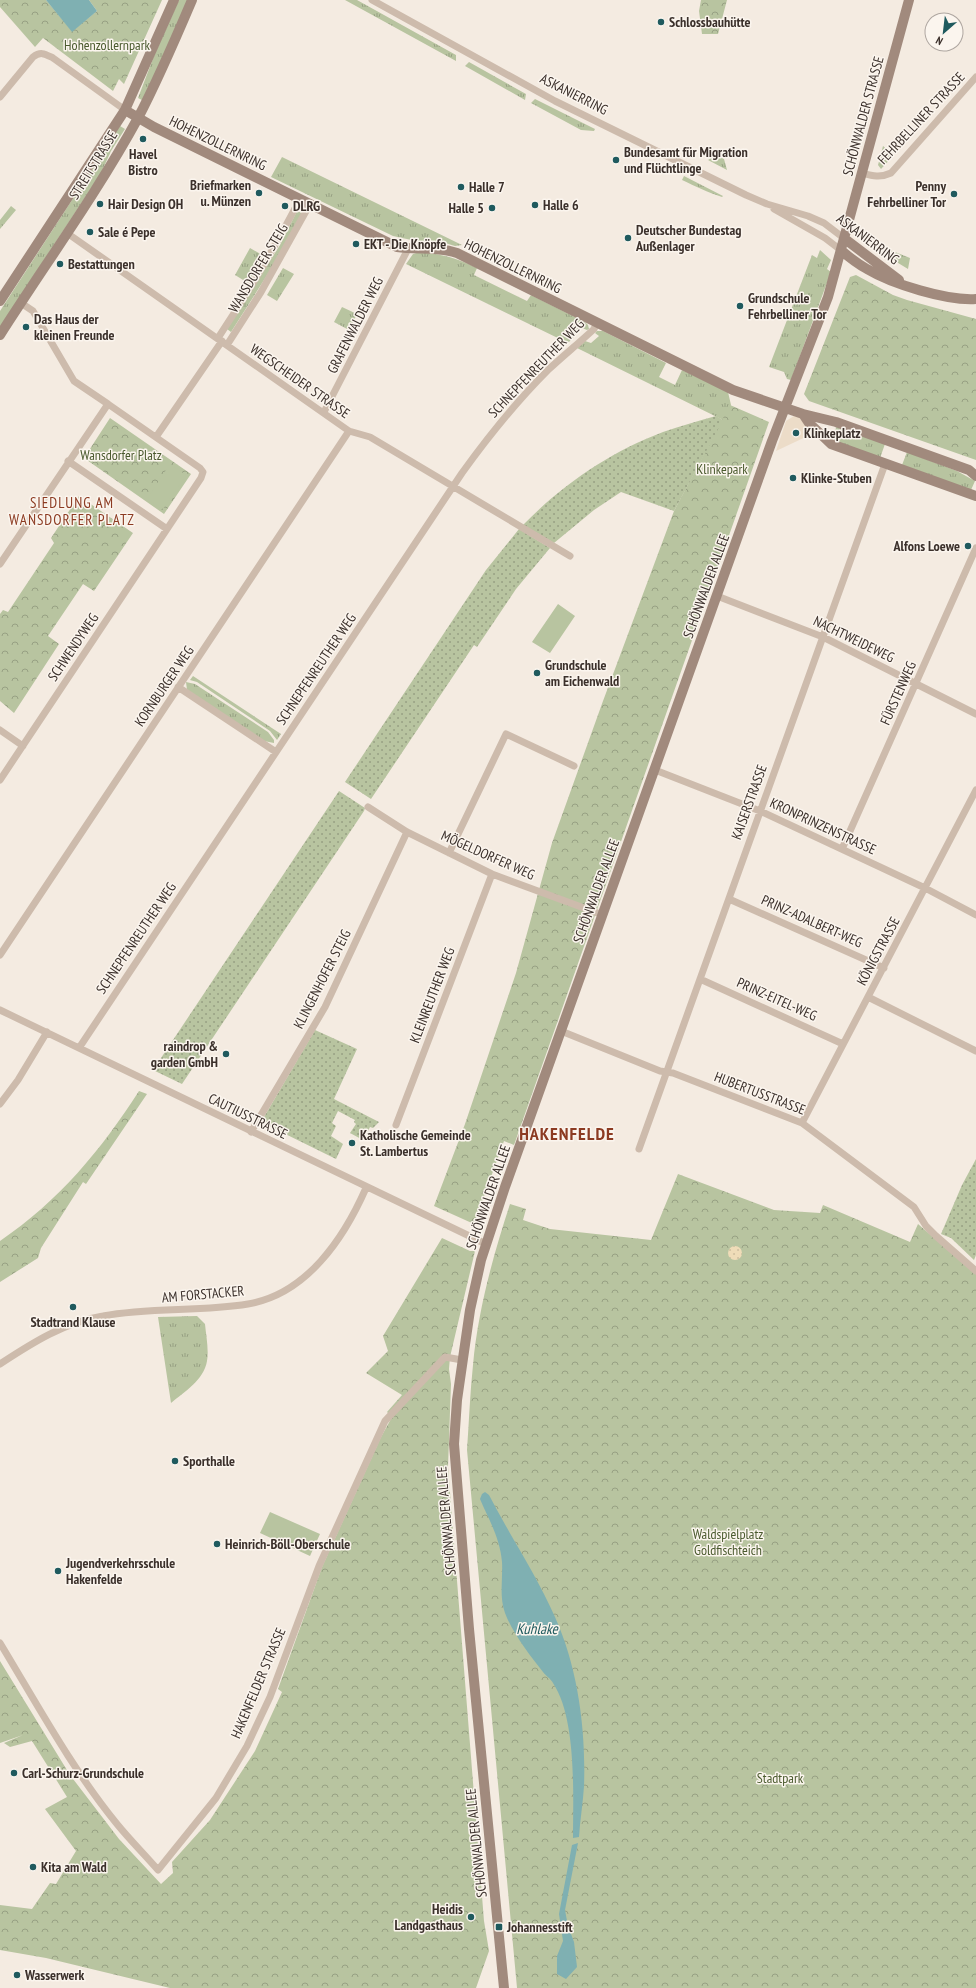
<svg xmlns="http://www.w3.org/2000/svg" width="976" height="1988" font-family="'PT Sans Narrow',sans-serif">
  <defs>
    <pattern id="grass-tufts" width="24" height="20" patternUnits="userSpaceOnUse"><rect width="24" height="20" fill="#b8c4a0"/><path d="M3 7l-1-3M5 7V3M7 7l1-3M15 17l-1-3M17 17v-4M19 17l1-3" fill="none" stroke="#97a083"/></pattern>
    <pattern id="forest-crowns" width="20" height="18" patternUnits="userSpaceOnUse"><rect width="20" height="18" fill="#b8c4a0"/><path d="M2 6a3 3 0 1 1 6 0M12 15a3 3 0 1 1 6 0" fill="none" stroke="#97a083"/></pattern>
    <pattern id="sand-dots" width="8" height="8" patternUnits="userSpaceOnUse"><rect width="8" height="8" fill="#efdcb8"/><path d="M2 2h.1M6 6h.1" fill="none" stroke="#cebd9e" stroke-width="1.8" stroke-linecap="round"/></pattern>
    <pattern id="garden-dots" width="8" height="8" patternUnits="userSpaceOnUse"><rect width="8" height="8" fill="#b8c4a0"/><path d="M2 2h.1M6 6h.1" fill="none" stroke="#97a083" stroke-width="1.8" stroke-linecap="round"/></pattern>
  </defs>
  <rect width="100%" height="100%" fill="#f4ebe1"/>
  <path fill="url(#grass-tufts)" d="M 179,0 L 189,0 L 144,101 L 138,98 L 154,56 Z
    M 345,0 L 357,0 L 456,55 L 456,61 Z
    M 469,62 L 526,94 L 525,100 L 465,66 Z
    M 535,99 L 595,129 L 594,131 L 581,130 L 531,103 Z
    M 120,126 L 125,129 L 111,151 L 101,173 L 0,327 L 0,311 Z
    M 883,146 L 894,155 L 881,169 L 878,165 Z
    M 716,155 L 724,159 L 727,170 L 708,160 Z
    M 282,157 L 462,245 L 455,246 L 445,243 L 416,241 L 393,236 L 271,177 Z
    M 684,176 L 723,196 L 722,197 C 709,193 695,186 682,180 Z
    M 11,206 L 16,210 L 0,229 L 0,220 Z
    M 297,211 L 302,213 L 285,247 L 231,332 L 227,329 L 280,245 Z
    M 250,248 L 264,256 L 248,283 L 235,275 Z
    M 820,250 L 831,260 L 827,269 L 831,272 L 791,380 L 787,379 L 784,372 L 769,367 L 812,255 L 817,258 Z
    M 881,250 L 888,251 L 890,250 L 910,258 L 908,269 L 880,252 Z
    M 420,252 C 445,255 454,257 477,268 L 474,275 L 527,301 L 531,295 L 585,322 L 588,325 L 589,329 L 587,330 L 582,328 L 568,343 L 406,264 L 413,254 Z
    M 283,268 L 294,274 L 277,301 L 267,295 Z
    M 342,307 L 357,314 L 349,330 L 334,322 Z
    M 597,331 L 603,331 L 666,363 L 659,377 L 675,385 L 682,370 L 728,392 L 731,405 L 723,420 L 577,348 L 585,341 L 591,343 L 599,336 L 595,333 Z
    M 836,427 L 885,444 L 880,458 L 834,441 Z
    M 907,452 L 957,471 L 975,481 L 971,490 L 902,465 Z
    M 193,676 L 281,734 L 277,740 L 270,731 L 197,682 L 190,680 Z
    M 186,682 L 195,684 L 268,732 L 274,740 L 274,743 L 264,741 L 187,690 Z
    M 197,1316 L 205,1324 C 206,1335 209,1350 207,1361 C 204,1380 184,1392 171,1403 L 158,1317 Z"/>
  <path fill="url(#forest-crowns)" d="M 0,0 L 46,0 L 72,31 L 97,11 L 89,0 L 162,0 L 124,84 L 119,79 L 113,91 L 43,38 L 35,47 L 0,7 Z
    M 701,0 L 727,0 L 718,34 L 702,34 L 699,11 Z
    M 856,275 L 893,295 L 907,300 L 976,319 L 976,460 L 809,401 L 804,394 L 850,277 Z
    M 730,405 L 769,422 L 514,1145 L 504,1141 L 474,1224 L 434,1206 L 465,1124 L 516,973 L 552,843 L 603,701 L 674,511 Z
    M 110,418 L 191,474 L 164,514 L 84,458 Z
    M 79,496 L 133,533 L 94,591 L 83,584 L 48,636 L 59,644 L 14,713 L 0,701 L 0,614 L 3,610 L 8,612 L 54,543 L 51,538 Z
    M 139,1091 L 147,1094 L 86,1184 L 83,1182 L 41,1248 L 38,1258 L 0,1282 L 0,1241 C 59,1201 101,1150 139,1091 Z
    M 678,1174 L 774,1210 L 820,1213 L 823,1205 L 910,1242 L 918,1224 L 976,1274 L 976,1988 L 517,1988 L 467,1450 C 469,1421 470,1393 473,1365 C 478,1310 493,1256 510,1204 L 526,1209 L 523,1220 L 550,1229 L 651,1240 Z
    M 442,1238 L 470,1251 L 475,1251 L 450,1357 L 449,1369 L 451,1384 L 448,1467 L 484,1921 L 489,1951 L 476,1988 L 170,1988 L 46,1958 L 0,1950 L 0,1905 L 32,1909 L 50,1883 L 56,1884 L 76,1851 L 45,1809 L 67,1797 L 32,1741 L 10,1747 L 4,1743 L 23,1735 L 0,1743 L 0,1661 L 70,1775 L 119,1839 L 161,1884 L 173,1873 L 172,1862 L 210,1820 L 255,1751 L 282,1692 L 278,1689 L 322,1567 L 381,1437 L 392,1417 L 387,1412 L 402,1395 L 366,1373 L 388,1351 L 383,1336 Z"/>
  <path fill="url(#sand-dots)" d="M728 1253a7 7 0 1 1 14 0a7 7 0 1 1-14 0Z"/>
  <path fill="url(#garden-dots)" d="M 716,416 L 723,420 L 674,511 L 621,492 L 594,510 L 554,543 L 523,525 C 562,485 610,452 663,432 C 680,426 698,421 716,416 Z
    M 519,529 L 550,548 L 516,589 L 477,647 L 474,645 L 371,799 L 345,782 L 486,570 Z
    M 339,791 L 365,808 L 364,811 L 182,1084 L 153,1070 Z
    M 315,1030 L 357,1049 L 334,1099 L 379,1122 L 373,1128 L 370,1127 L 363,1140 L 350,1133 L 356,1124 L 354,1122 L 355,1120 L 338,1111 L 332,1123 L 336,1126 L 331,1136 L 343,1144 L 336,1159 L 261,1122 Z
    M 976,1159 L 976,1255 L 974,1260 L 951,1238 L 941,1234 L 962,1185 Z"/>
  <path fill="#b8c4a0" d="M 170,464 L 186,475 L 163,509 L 147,499 Z
    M 558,604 L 575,616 L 550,653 L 532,642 Z
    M 270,1512 L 320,1534 L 310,1556 L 260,1533 Z"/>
  <path fill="#ecdcc8" d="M 794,416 L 799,417 L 812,434 L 776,451 L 786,421 Z"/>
  <path fill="#7fb0b2" d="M 46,0 L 89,0 L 97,11 L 72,32 Z
    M 485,1492 L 489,1495 C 510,1536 536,1574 555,1617 C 578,1668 586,1730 584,1786 C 583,1803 580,1820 579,1837 L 573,1838 C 573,1796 577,1719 553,1683 C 551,1679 546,1676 543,1672 C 530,1656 512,1632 505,1613 C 499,1596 503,1579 502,1562 C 500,1538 489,1520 480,1499 L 482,1494 Z
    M 578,1843 L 565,1910 L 568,1926 L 574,1942 L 577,1967 L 566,1979 L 557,1974 L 557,1956 L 563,1941 L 559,1914 L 572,1845 Z"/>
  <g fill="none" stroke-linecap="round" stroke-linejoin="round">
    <path stroke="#cdbbac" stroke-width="7" d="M 372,0 L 555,101 L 746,195 L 767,204 L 808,216 L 824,223 L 845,239
      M 0,97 L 33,57 C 41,51 45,54 53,58 L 125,110
      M 862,173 C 873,176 880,178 891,173 L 976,77
      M 774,209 L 825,238 L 842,251
      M 67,233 L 349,431 L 370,437 L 570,556
      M 21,303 L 33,311 L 74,381 L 108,404
      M 218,338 C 248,293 275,247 300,199
      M 227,345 L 261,292 L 310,204
      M 324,412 L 408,249
      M 156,437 L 222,341
      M 68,461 L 167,529
      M 0,564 L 108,404 L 200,468 L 203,472 L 201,478 L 0,780
      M 717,596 L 823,637 L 976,714
      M 178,687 L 276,752
      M 0,730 L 23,746
      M 655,770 L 760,811 L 925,888 L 976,915
      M 368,807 L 407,832 L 492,874 L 603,915
      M 842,849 L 976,548
      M 449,853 L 506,734 L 574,766
      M 729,899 L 884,968
      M 0,955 L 349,431
      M 700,979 L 843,1044
      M 868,997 L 976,1051
      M 0,1010 L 486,1244
      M 561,1031 L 660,1071 L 673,1073 L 802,1123 L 914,1207 L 926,1226 L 936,1236 L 976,1271
      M 79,1048 L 462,473 C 488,437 516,402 548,370 C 563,356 579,343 594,329 L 597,322
      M 0,1104 L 18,1080 L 47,1032
      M 802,1123 L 976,790
      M 396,1125 L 492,874
      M 251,1132 L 325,1007 L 407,832
      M 639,1149 L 885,464
      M 0,1364 C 32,1343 65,1322 103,1316 C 151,1307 200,1312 248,1304 C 307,1294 344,1238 366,1188
      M 0,1643 C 37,1704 72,1769 117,1824 C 130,1840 145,1855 158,1870 L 216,1798 L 247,1746 L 270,1697 L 319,1566 L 385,1421 L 445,1357 L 462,1360"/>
    <path stroke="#a18a7d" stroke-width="10" d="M 125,110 L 154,127 L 397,247 C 417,250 437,246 457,253 L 733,390 L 803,414 L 836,422 L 969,470 L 976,476
      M 845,239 L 899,280
      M 842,251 C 850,258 858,264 867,269 C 892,284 947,301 976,299
      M 0,301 L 125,110 L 174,0
      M 0,335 C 46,263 97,193 138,118 C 158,80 175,40 192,0
      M 803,414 L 809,423 L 831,444 L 976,496
      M 504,1988 L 469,1629 L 454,1444 L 457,1400 L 470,1310 L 481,1260 L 505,1187 L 772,441 L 828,297 L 909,0"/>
  </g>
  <g fill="#1f5a5e" stroke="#fbf5ee" stroke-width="1.5">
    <circle cx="661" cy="22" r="4"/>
    <circle cx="143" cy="139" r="4"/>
    <circle cx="616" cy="160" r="4"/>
    <circle cx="461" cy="187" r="4"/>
    <circle cx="259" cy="193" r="4"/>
    <circle cx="954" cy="194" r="4"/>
    <circle cx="100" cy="204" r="4"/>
    <circle cx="535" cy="205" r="4"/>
    <circle cx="285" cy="206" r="4"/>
    <circle cx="492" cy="208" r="4"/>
    <circle cx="90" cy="232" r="4"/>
    <circle cx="628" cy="238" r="4"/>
    <circle cx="356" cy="244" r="4"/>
    <circle cx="60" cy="264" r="4"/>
    <circle cx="740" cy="306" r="4"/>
    <circle cx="26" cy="327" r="4"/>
    <circle cx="796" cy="433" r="4"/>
    <circle cx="793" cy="478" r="4"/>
    <circle cx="968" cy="546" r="4"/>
    <circle cx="537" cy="673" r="4"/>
    <circle cx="226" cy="1054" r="4"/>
    <circle cx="352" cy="1143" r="4"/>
    <circle cx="73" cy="1307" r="4"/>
    <circle cx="175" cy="1461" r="4"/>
    <circle cx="217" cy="1544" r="4"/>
    <circle cx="58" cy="1571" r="4"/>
    <circle cx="14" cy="1773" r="4"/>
    <circle cx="33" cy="1867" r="4"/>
    <circle cx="471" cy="1917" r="4"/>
    <rect x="495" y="1923" width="8" height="8" rx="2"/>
    <circle cx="17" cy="1975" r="4"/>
  </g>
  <g text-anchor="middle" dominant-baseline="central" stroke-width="3" stroke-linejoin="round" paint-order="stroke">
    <g font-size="14" font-weight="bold" fill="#3b302b" stroke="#fbf5ee" text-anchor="start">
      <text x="669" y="22">Schlossbauhütte</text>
      <text x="624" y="152">Bundesamt für Migration<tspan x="624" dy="16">und Flüchtlinge</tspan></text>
      <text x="143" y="154" text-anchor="middle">Havel<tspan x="143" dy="16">Bistro</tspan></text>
      <text x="251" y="185" text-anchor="end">Briefmarken<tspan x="251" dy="16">u. Münzen</tspan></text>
      <text x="946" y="186" text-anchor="end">Penny<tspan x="946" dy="16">Fehrbelliner Tor</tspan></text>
      <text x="469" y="187">Halle 7</text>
      <text x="108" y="204">Hair Design OH</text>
      <text x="543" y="205">Halle 6</text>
      <text x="293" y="206">DLRG</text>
      <text x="484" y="208" text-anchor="end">Halle 5</text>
      <text x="636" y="230">Deutscher Bundestag<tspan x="636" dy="16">Außenlager</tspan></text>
      <text x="98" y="232">Sale é Pepe</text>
      <text x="364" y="244">EKT - Die Knöpfe</text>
      <text x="68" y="264">Bestattungen</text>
      <text x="748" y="298">Grundschule<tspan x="748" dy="16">Fehrbelliner Tor</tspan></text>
      <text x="34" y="319">Das Haus der<tspan x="34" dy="16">kleinen Freunde</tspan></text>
      <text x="804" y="433">Klinkeplatz</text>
      <text x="801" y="478">Klinke-Stuben</text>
      <text x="960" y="546" text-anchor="end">Alfons Loewe</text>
      <text x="545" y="665">Grundschule<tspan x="545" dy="16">am Eichenwald</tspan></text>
      <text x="218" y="1046" text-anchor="end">raindrop &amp;<tspan x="218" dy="16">garden GmbH</tspan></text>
      <text x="360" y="1135">Katholische Gemeinde<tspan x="360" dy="16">St. Lambertus</tspan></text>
      <text x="73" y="1322" text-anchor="middle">Stadtrand Klause</text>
      <text x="183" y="1461">Sporthalle</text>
      <text x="225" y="1544">Heinrich-Böll-Oberschule</text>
      <text x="66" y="1563">Jugendverkehrsschule<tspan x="66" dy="16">Hakenfelde</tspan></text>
      <text x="22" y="1773">Carl-Schurz-Grundschule</text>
      <text x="41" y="1867">Kita am Wald</text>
      <text x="463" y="1909" text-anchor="end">Heidis<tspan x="463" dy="16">Landgasthaus</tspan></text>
      <text x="507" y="1927">Johannesstift</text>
      <text x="25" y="1975">Wasserwerk</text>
    </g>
    <g font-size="14" fill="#4a5a2e" stroke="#fbf5ee">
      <text x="107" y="45">Hohenzollernpark</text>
      <text x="121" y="455">Wansdorfer Platz</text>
      <text x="722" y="469">Klinkepark</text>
      <text x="728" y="1534">Waldspielplatz<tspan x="728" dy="16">Goldfischteich</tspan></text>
      <text x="780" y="1778">Stadtpark</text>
    </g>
    <g font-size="14" fill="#3b302b" stroke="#fbf5ee">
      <text transform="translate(574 94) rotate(27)">ASKANIERRING</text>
      <text transform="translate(863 116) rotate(-75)">SCHÖNWALDER STRASSE</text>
      <text transform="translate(921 118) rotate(-47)">FEHRBELLINER STRASSE</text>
      <text transform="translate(218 143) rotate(26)">HOHENZOLLERNRING</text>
      <text transform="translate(93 165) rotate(-58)">STREITSTRASSE</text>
      <text transform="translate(868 239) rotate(37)">ASKANIERRING</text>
      <text transform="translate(513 266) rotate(26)">HOHENZOLLERNRING</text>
      <text transform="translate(258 268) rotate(-59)">WANSDORFER STEIG</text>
      <text transform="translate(355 325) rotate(-63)">GRAFENWALDER WEG</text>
      <text transform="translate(536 368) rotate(-46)">SCHNEPFENREUTHER WEG</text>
      <text transform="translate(300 381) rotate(35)">WEGSCHEIDER STRASSE</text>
      <text transform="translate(706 586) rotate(-70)">SCHÖNWALDER ALLEE</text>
      <text transform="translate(854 639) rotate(26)">NACHTWEIDEWEG</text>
      <text transform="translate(73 647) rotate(-56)">SCHWENDYWEG</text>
      <text transform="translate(316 669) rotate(-56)">SCHNEPFENREUTHER WEG</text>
      <text transform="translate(164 686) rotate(-56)">KORNBURGER WEG</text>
      <text transform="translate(898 693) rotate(-66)">FÜRSTENWEG</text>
      <text transform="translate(749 802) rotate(-70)">KAISERSTRASSE</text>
      <text transform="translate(823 826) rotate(25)">KRONPRINZENSTRASSE</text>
      <text transform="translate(488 855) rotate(24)">MÖGELDORFER WEG</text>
      <text transform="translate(596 891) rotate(-70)">SCHÖNWALDER ALLEE</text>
      <text transform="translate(812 921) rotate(24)">PRINZ-ADALBERT-WEG</text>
      <text transform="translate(136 938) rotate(-56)">SCHNEPFENREUTHER WEG</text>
      <text transform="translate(878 951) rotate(-62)">KÖNIGSTRASSE</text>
      <text transform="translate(322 979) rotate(-63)">KLINGENHOFER STEIG</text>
      <text transform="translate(432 995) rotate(-69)">KLEINREUTHER WEG</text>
      <text transform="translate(777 999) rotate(24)">PRINZ-EITEL-WEG</text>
      <text transform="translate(760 1093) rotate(21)">HUBERTUSSTRASSE</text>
      <text transform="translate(248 1116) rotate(26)">CAUTIUSSTRASSE</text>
      <text transform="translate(488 1197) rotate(-71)">SCHÖNWALDER ALLEE</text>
      <text transform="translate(203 1294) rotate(-5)">AM FORSTACKER</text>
      <text transform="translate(446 1521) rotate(-95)">SCHÖNWALDER ALLEE</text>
      <text transform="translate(258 1683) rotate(-67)">HAKENFELDER STRASSE</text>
      <text transform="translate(476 1843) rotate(-96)">SCHÖNWALDER ALLEE</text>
    </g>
    <g font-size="15" letter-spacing="1" fill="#8c3b22" stroke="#fbf5ee">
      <text x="72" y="502">SIEDLUNG AM<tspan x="72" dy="17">WANSDORFER PLATZ</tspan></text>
    </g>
    <g font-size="15" font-style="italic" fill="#1f5a5e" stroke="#fbf5ee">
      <text x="537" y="1628">Kuhlake</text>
    </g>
    <g font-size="18" font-weight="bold" letter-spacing="1" fill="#8c3b22" stroke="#fbf5ee">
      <text x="567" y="1133">HAKENFELDE</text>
    </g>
  </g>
  <g transform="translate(944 32) rotate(208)"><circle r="19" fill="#fbf5ee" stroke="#aea6a0"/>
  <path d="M0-3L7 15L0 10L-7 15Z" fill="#1f5a5e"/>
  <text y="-6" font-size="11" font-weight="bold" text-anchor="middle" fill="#3b302b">N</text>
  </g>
</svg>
